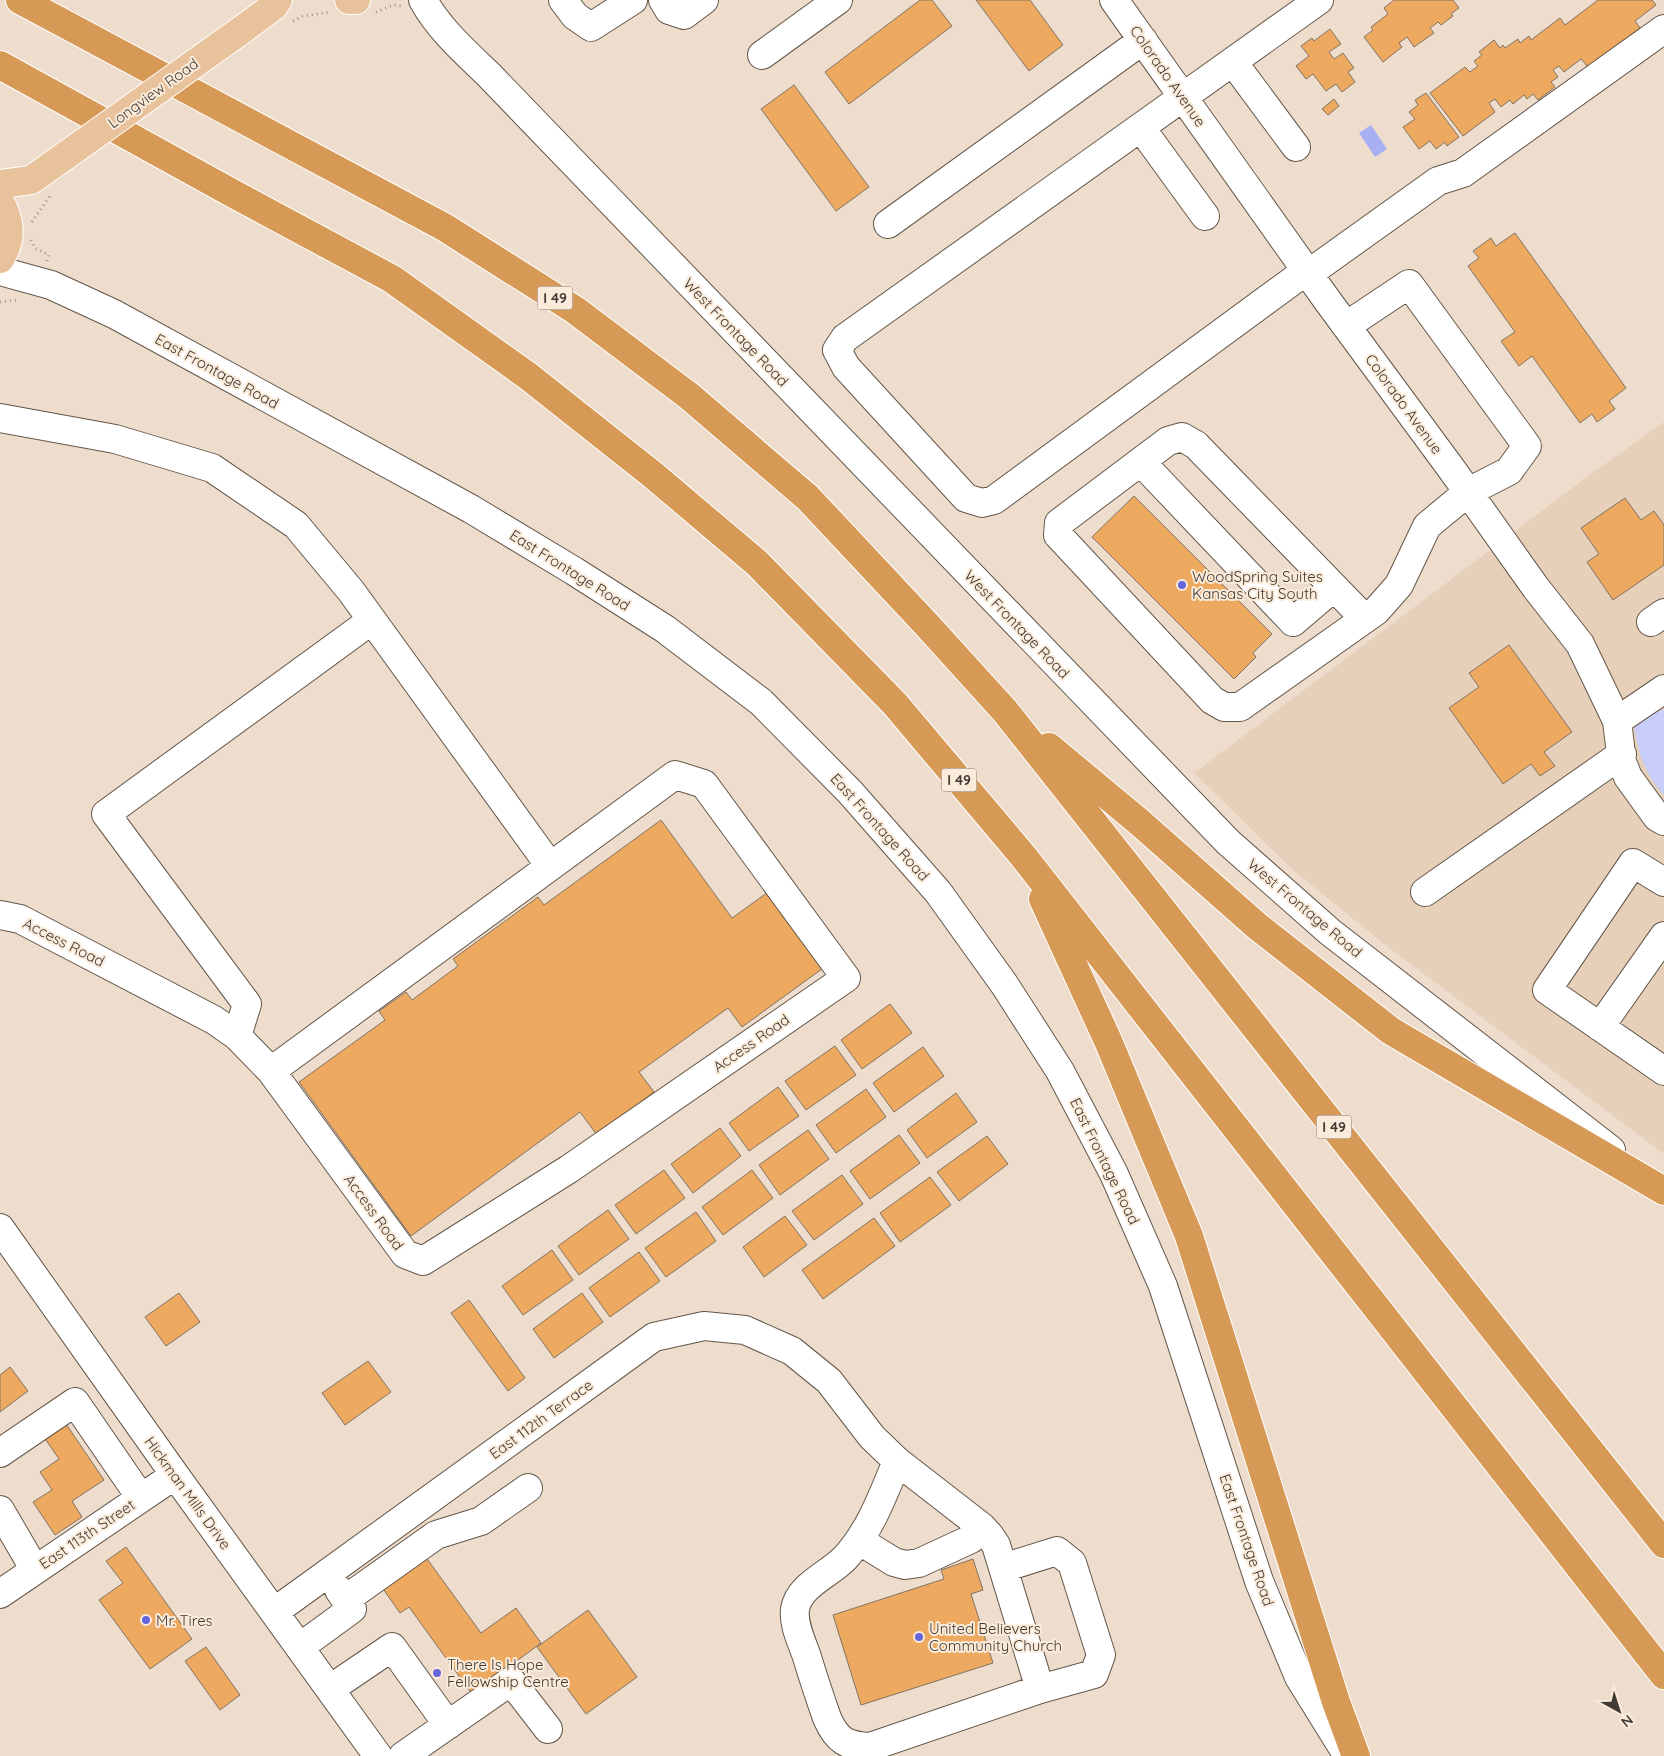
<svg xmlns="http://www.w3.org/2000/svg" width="1664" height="1756" font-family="Quicksand,sans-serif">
  <rect width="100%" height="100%" fill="#eeddcd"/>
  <path fill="#e6d0ba" d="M 1664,422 L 1664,1154 L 1384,944 L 1292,869 L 1194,773 L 1587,477 Z"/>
  <path fill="#c8cef9" d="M 1664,709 L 1664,795 C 1643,773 1638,751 1633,722 Z"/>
  <path fill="#a8aff3" d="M 1371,125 L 1387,149 L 1375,157 L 1359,133 Z"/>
  <path fill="#eda95f" stroke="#817364" d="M 920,0 L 932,0 L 952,26 L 849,104 L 825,72 Z
    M 976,0 L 1030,0 L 1063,45 L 1029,71 Z
    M 1394,0 L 1453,0 L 1459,8 L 1451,14 L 1453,16 L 1441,25 L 1438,22 L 1430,28 L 1434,33 L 1414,47 L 1407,37 L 1399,43 L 1402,47 L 1383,62 L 1364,37 L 1373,30 L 1371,27 L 1388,14 L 1384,8 Z
    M 1598,0 L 1652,0 L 1656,5 L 1635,21 L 1640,28 L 1588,67 L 1581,59 L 1564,72 L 1559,66 L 1553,70 L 1558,77 L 1551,82 L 1555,87 L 1538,100 L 1533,94 L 1527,99 L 1524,95 L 1513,104 L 1510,100 L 1501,107 L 1495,99 L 1489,103 L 1495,112 L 1463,136 L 1430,93 L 1465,67 L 1470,72 L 1478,66 L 1474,61 L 1482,55 L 1479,52 L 1494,40 L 1500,48 L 1503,45 L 1505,48 L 1518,39 L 1520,43 L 1529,36 L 1531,40 L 1560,18 L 1565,25 Z
    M 1330,29 L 1341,44 L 1329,52 L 1334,59 L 1343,53 L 1354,68 L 1348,72 L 1355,82 L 1342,92 L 1336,84 L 1326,91 L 1313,74 L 1306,79 L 1296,66 L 1309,56 L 1301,46 L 1312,38 L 1314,41 Z
    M 794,85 L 869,187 L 836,211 L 761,109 Z
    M 1426,93 L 1459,137 L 1447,146 L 1445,142 L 1436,149 L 1430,141 L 1419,149 L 1403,127 L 1415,119 L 1409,112 L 1418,105 L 1415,100 Z
    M 1334,99 L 1339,106 L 1328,115 L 1322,109 Z
    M 1515,233 L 1626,388 L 1609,401 L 1615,409 L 1597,422 L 1592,414 L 1580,423 L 1532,356 L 1519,366 L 1501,341 L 1515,332 L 1468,266 L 1479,258 L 1473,251 L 1491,238 L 1496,246 Z
    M 1134,496 L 1272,634 L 1253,653 L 1256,657 L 1234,679 L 1092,537 Z
    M 1625,498 L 1641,520 L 1654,511 L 1664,525 L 1664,565 L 1613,600 L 1587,562 L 1599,554 L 1581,528 Z
    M 1509,645 L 1572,732 L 1544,752 L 1555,766 L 1540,776 L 1531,764 L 1503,784 L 1449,708 L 1479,687 L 1469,673 Z
    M 661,820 L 732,918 L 771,890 L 826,966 L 742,1027 L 728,1008 L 639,1072 L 654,1092 L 597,1135 L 580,1112 L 411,1236 L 299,1082 L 385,1020 L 379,1011 L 406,992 L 412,1000 L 458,966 L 453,959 L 538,897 L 544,905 Z
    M 890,1004 L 912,1033 L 862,1069 L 841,1040 Z
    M 835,1046 L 856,1075 L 806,1110 L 785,1081 Z
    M 923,1047 L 944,1076 L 894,1112 L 873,1083 Z
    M 778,1087 L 799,1116 L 749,1151 L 729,1123 Z
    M 866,1089 L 886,1117 L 836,1153 L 816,1125 Z
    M 956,1093 L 977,1122 L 927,1158 L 907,1130 Z
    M 720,1128 L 741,1156 L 693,1193 L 671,1164 Z
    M 808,1130 L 829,1159 L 780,1195 L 759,1165 Z
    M 899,1135 L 920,1163 L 870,1199 L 850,1171 Z
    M 987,1136 L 1008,1164 L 959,1201 L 937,1172 Z
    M 664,1170 L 685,1198 L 636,1234 L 615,1205 Z
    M 752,1170 L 773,1198 L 723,1235 L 702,1207 Z
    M 842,1175 L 863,1204 L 814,1240 L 792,1211 Z
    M 930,1177 L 951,1205 L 900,1242 L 880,1213 Z
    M 608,1210 L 629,1239 L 579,1275 L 558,1246 Z
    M 696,1212 L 716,1241 L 666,1277 L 645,1248 Z
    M 785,1216 L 807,1245 L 764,1277 L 743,1247 Z
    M 874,1218 L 895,1246 L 823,1299 L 802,1270 Z
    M 552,1250 L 573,1280 L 523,1315 L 502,1286 Z
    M 639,1252 L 660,1281 L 610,1317 L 589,1288 Z
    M 179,1293 L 200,1322 L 166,1346 L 145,1317 Z
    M 582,1293 L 603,1322 L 554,1358 L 533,1329 Z
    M 469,1300 L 525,1378 L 508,1391 L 451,1313 Z
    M 368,1361 L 391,1392 L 345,1425 L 322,1393 Z
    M 10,1367 L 28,1391 L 0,1412 L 0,1375 Z
    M 62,1418 L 104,1480 L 72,1501 L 82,1517 L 55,1535 L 33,1502 L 52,1490 L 40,1472 L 59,1459 L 41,1433 Z
    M 126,1547 L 192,1639 L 150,1669 L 99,1600 L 123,1583 L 106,1561 Z
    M 422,1552 L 481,1633 L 516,1608 L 541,1643 L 472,1694 L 409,1607 L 400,1613 L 379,1583 Z
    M 973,1559 L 983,1590 L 971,1594 L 993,1663 L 861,1705 L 833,1615 L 944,1579 L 941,1570 Z
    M 588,1610 L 637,1677 L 586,1714 L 537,1647 Z
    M 206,1647 L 240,1695 L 220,1710 L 185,1661 Z"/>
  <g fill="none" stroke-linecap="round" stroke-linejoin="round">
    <g stroke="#645649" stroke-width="30">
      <path id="minor" d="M 423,0 C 439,29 464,51 488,74 L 1228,842 L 1330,932 L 1611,1150
        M 563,0 L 575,16 L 591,27 L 633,0
        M 663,0 L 669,10 L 684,15 L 704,0
        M 1114,0 L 1327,300 L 1453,471 L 1536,588 L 1580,644 L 1617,721 L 1622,762 L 1628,777 L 1657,817 L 1664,821
        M 762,55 L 838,0
        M 1233,62 L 1296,147
        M 1141,128 L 1205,216
        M 888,224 L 1143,40
        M 0,271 L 51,285 L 114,314 L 471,509 L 574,571 L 665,629 L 761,702 L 850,792 L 938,892 L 1004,984 L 1060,1071 L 1114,1174 L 1163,1286 L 1259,1581 L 1299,1677 L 1348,1756
        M 1306,271 L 994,500 L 982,503 L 966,498 L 846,367 L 837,350 L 845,338 L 1319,0
        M 1308,274 L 1438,181 L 1463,173 L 1664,29
        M 1346,326 L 1409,284 L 1527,446 L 1509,471 L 1468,492 L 1427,526 L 1399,585 L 1376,611 L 1240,707 L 1224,707 L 1212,700 L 1058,535 L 1059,523 L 1168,441 L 1182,437 L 1196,445 L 1365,619
        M 0,418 L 115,439 L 212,468 L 296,525 L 351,591 L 550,866
        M 1141,462 L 1293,622 L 1334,587
        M 1651,622 L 1664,613
        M 1617,721 L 1664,689
        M 1664,882 L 1633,863 L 1547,990 L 1664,1071
        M 1425,892 L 1622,754
        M 0,915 L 20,919 L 214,1020 L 237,1036 L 271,1071 L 405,1254 L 423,1261 L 569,1169 L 846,978 L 704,784 L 675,775 L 271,1071
        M 1600,1027 L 1664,936
        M 237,1036 L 247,1004 L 106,814 L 372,620
        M 0,1228 L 175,1475 L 378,1756
        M 0,1453 L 75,1402 L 141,1498
        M 897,1461 C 883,1495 870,1531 845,1558 C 830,1574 799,1585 795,1609 C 793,1625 802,1642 807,1657 C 813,1677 820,1698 827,1718 C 837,1741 847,1746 870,1747 L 1040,1689 L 1094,1674 L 1101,1655 L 1072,1563 L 1057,1551 L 1003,1568
        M 0,1510 L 35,1570
        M 860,1541 L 894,1562 L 905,1565 L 919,1563 L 971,1539 L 982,1527
        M 0,1594 L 175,1475
        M 346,1599 L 436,1535 L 481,1521 L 528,1488
        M 274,1612 L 654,1337 L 704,1326 L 745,1330 L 792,1351 L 829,1381 L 872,1437 L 897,1461 L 982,1527 L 990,1536 L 996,1545 L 1040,1689
        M 300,1647 L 352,1609 L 339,1590
        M 330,1689 L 392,1647 L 448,1725
        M 403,1756 L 511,1681 L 548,1729"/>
    </g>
    <g stroke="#fff" stroke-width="30">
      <path id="major" d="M 349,0 L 356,0
        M 243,29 L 274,6 L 278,0
        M 0,184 L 31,180 L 51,166
        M 0,202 C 11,221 12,240 0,259"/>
    </g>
    <g stroke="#fff" stroke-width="30">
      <path id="highway" d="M 20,0 L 444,227 L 575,310 L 689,396 L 808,498 L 927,625 L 1005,711 L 1664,1544
        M 0,65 L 232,193 L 392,279 L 528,376 L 653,475 L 757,563 L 895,704 L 1023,856 L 1664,1675
        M 1049,747 L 1138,821 L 1257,926 L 1391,1031 L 1664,1191
        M 1043,899 L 1109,1043 L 1189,1236 L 1336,1702 L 1356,1756"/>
    </g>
    <path stroke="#a09388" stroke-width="3" stroke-dasharray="1 4" stroke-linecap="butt" d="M 376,12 L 393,5 L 401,6
      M 293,21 L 303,16 L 331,12
      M 32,222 L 50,196
      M 31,240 L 35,248 L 49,255 L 47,261
      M 0,302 L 16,300"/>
    <use href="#minor" stroke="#fff" stroke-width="28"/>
    <use href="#major" stroke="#e7c29a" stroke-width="28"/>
    <use href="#highway" stroke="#d79956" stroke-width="28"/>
    <g stroke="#fff" stroke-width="30" stroke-linecap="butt">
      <path id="major-bridge" d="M 51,166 L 243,29"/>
    </g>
    <use href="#major-bridge" stroke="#e7c29a" stroke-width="28"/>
  </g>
  <g fill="#6565de" stroke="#fbebda" stroke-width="2">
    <circle cx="1182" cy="585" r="5"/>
    <circle cx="146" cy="1620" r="5"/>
    <circle cx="919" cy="1637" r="5"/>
    <circle cx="437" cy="1673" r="5"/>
  </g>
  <g text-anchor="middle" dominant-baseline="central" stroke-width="4" stroke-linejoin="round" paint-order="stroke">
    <g fill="#fbebda" stroke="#7a7066" stroke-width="1">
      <rect x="537.5" y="286.5" width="35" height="23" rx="4"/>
      <rect x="941.5" y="768.5" width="35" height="23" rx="4"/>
      <rect x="1316.5" y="1115.5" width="35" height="23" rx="4"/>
    </g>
    <g font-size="14" font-weight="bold" fill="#423b35">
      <text x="555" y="298">I 49</text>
      <text x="959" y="780">I 49</text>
      <text x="1334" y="1127">I 49</text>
    </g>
    <g font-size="15" fill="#423b35" stroke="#fbebda">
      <text transform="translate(1168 76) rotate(55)">Colorado Avenue</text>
      <text transform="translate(153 93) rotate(-36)">Longview Road</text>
      <text transform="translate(736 332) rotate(46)">West Frontage Road</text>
      <text transform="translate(217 371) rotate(29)">East Frontage Road</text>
      <text transform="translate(1404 404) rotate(54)">Colorado Avenue</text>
      <text transform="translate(570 570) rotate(32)">East Frontage Road</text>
      <text transform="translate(1017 624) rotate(46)">West Frontage Road</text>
      <text transform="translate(880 827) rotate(48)">East Frontage Road</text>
      <text transform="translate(1305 908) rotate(40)">West Frontage Road</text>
      <text transform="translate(64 942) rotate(27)">Access Road</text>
      <text transform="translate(751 1043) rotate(-35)">Access Road</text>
      <text transform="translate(1105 1161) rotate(64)">East Frontage Road</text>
      <text transform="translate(374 1212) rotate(54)">Access Road</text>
      <text transform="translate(541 1419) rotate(-36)">East 112th Terrace</text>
      <text transform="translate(188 1493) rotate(54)">Hickman Mills Drive</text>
      <text transform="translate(87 1534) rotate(-34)">East 113th Street</text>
      <text transform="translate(1247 1540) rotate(71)">East Frontage Road</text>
    </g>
    <g font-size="15" fill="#423b35" stroke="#fbebda" text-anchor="start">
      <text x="1192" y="576">WoodSpring Suites<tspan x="1192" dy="17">Kansas City South</tspan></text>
      <text x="156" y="1620">Mr. Tires</text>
      <text x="929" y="1628">United Believers<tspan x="929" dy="17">Community Church</tspan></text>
      <text x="447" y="1664">There Is Hope<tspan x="447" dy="17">Fellowship Centre</tspan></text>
    </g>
  </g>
  <g transform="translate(1619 1711) rotate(141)" stroke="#fbebda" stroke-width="4" paint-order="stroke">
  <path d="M0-4L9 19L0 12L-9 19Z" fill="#423b35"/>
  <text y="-8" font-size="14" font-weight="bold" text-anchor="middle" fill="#423b35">N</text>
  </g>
</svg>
